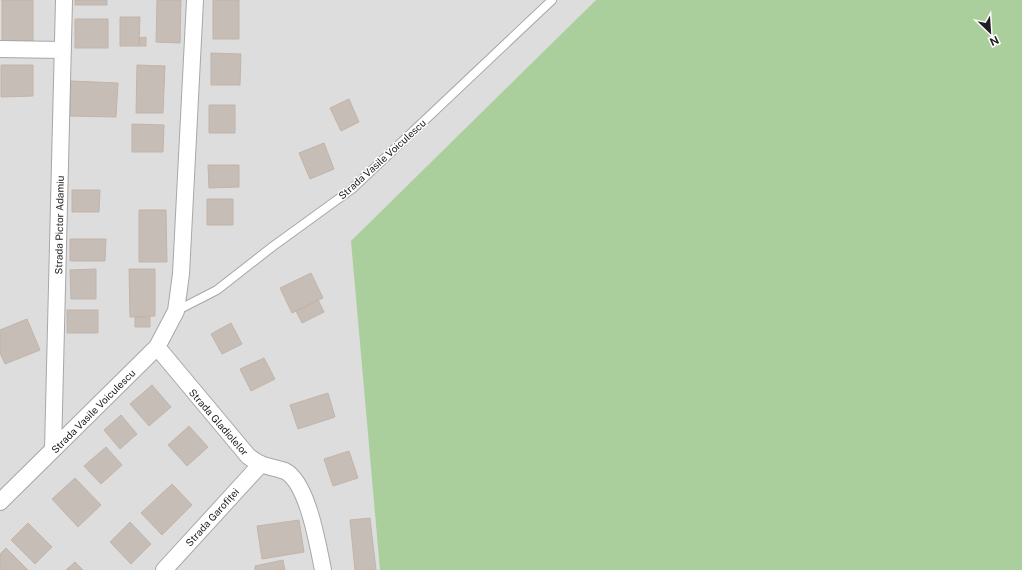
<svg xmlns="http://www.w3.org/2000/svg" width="1022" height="570" font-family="'Public Sans',sans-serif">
  <rect width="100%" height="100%" fill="#f0ede7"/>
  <path fill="#dedddd" d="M 0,0 L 616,0 L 417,570 L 0,570 Z"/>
  <path fill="#aacf9c" d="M 596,0 L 1022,0 L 1022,570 L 380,570 L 351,241 Z"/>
  <path fill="#c5bdb6" stroke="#c2b4a9" d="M 2,0 L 33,0 L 33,43 L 2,43 Z
    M 75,0 L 107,0 L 107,5 L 75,5 Z
    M 157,0 L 181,0 L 180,43 L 156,42 Z
    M 213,0 L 239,0 L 239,39 L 213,39 Z
    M 120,17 L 140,17 L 139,46 L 120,46 Z
    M 75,19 L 108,19 L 108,48 L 75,48 Z
    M 146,37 L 146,46 L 139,46 L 139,38 Z
    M 211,53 L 241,54 L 240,85 L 211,85 Z
    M 1,65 L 33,65 L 33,96 L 1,97 Z
    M 137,65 L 165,66 L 163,113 L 136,113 Z
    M 71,81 L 118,83 L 116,117 L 70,116 Z
    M 349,99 L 359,122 L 341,131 L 330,108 Z
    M 209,105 L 235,105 L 235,133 L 209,133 Z
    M 132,124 L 164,125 L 163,152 L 132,152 Z
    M 324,143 L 334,169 L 310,179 L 299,153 Z
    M 208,165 L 239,165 L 239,187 L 209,188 Z
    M 72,190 L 100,190 L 99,212 L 72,212 Z
    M 207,199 L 233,199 L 233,225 L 207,225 Z
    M 139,210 L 166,210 L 167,262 L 139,262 Z
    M 70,239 L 106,239 L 105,261 L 70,261 Z
    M 96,269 L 96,299 L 71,299 L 70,270 Z
    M 129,269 L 155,269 L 155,316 L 130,317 Z
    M 311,273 L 323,298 L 292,313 L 280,288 Z
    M 318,300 L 324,312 L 302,323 L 296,311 Z
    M 67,310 L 98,310 L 98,333 L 67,333 Z
    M 135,317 L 150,317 L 150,327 L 135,327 Z
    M 27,319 L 40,350 L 5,364 L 0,353 L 0,330 Z
    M 231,323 L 242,344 L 222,354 L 211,334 Z
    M 264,358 L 275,379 L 251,391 L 240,369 Z
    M 152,385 L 171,407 L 149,426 L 130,404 Z
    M 328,393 L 335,417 L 298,429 L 290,405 Z
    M 121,415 L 137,434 L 120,449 L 104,430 Z
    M 189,426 L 208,447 L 187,466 L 168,445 Z
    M 106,447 L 122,465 L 101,484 L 84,466 Z
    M 349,451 L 358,478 L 333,486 L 324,459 Z
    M 75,478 L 101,505 L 78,527 L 52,499 Z
    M 172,484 L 192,505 L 162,535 L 141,513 Z
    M 370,518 L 376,570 L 355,570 L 350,520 Z
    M 299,520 L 304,552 L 262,559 L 257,526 Z
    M 130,522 L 151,544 L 131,564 L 110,542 Z
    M 28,523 L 52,547 L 35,564 L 11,540 Z
    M 6,548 L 28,570 L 0,570 L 0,554 Z
    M 283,560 L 285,570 L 255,570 L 255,566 Z
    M 75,562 L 83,570 L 66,570 Z"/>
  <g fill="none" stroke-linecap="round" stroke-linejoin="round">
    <g stroke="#a7a7a7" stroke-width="10">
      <path id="service" d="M 176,311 L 217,290 L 272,247 L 352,189 L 552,0"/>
    </g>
    <g stroke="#a7a7a7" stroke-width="18">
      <path id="minor" d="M 0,49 L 63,50
        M 157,347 L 248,456 C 252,459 256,462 261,464 C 268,467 277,468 285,471 C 308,483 318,546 323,570
        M 53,450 L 64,0
        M 0,502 L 157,347 L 176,311 L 181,274 L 195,0
        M 164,570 L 261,464"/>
    </g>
    <use href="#service" stroke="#fff" stroke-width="8"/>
    <use href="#minor" stroke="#fff" stroke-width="16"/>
  </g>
  <g text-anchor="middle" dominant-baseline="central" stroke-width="3" stroke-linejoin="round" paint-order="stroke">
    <g font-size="10" fill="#202020" stroke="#fff">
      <text transform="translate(382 159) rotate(-42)">Strada Vasile Voiculescu</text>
      <text transform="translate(59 225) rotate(-89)">Strada Pictor Adamiu</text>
      <text transform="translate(93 411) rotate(-45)">Strada Vasile Voiculescu</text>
      <text transform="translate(219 422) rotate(49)">Strada Gladiolelor</text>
      <text transform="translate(212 517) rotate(-48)">Strada Garofiței</text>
    </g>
  </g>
  <g transform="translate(990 32) rotate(155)" stroke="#ffffff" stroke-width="3" paint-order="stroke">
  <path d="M0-3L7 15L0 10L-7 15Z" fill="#202020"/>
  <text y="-6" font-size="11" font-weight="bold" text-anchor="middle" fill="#202020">N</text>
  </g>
</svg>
